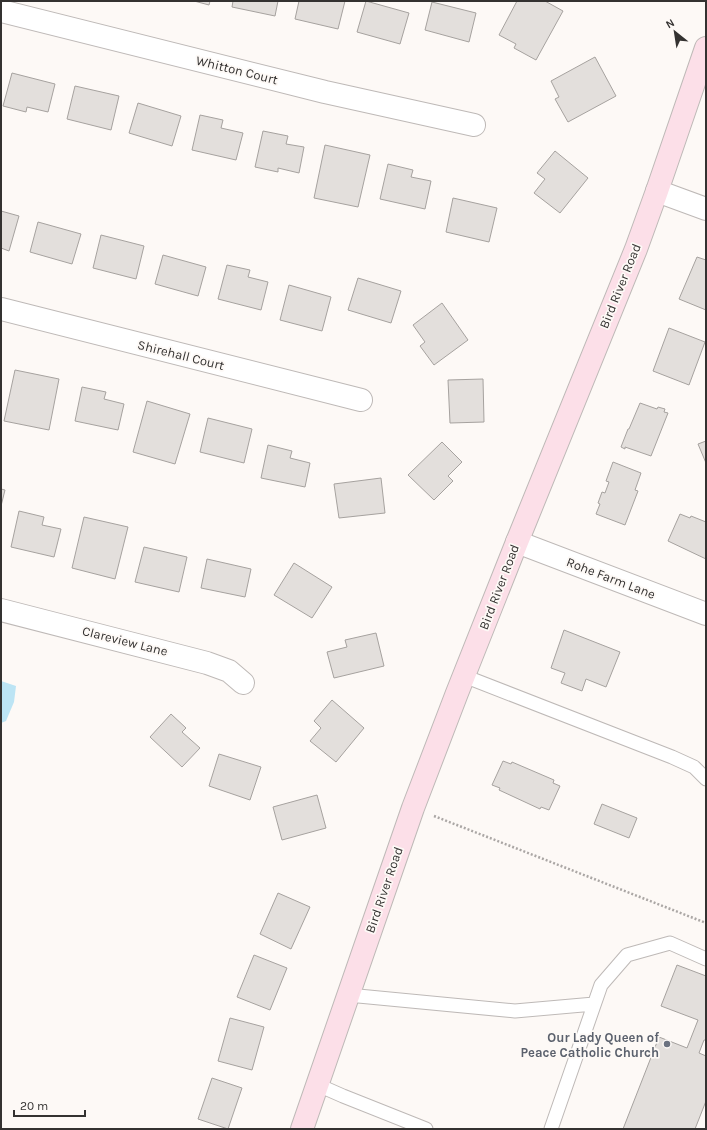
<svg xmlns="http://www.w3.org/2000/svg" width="707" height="1130" font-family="Karla,sans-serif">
  <rect width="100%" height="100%" fill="#fdf9f6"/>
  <path fill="#bce4f4" d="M 1,681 L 16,686 L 14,702 L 6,721 L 1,723 Z"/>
  <path fill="#e3dfdc" stroke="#a6a29f" d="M 194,1 L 210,1 L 209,5 Z
    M 233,1 L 278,1 L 275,16 L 232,7 Z
    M 299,1 L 345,1 L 338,29 L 295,19 Z
    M 366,1 L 409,13 L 400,44 L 357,32 Z
    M 517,1 L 545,1 L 563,11 L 536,60 L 514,48 L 516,44 L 499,35 Z
    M 432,2 L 476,13 L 469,42 L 425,30 Z
    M 595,57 L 616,96 L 568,122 L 555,99 L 559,97 L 551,81 Z
    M 12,73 L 55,84 L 48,112 L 27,107 L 26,112 L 3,106 Z
    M 75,86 L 119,96 L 111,130 L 67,119 Z
    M 138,103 L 181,116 L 172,146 L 129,133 Z
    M 200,115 L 223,120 L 221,128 L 243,133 L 236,160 L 192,150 Z
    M 263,131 L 288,136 L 286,144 L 304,147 L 299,173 L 278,168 L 278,172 L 255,167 Z
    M 325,145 L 370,155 L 358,207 L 314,198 Z
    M 555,151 L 588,178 L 560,213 L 534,193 L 545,179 L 537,173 Z
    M 388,164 L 413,170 L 411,177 L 431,181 L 425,209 L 380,199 Z
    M 453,198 L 497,208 L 489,242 L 446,232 Z
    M 1,211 L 19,216 L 9,251 L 1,248 Z
    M 38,222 L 81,234 L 72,264 L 30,252 Z
    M 101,235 L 144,246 L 136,279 L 93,268 Z
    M 163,255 L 206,267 L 198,296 L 155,284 Z
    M 697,257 L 706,260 L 706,310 L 679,299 Z
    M 227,265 L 250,270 L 248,277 L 268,282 L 261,310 L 218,299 Z
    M 358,278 L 401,291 L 391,323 L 348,310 Z
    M 289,285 L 331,297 L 322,331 L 280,320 Z
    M 442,303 L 468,340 L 434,365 L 420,346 L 425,342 L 413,325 Z
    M 669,328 L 705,342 L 689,385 L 653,371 Z
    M 15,370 L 59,379 L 49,430 L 4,421 Z
    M 483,379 L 484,422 L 450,423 L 448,380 Z
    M 82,387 L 106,392 L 104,399 L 124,404 L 118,430 L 75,421 Z
    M 147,401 L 190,414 L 175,464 L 133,452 Z
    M 640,403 L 657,409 L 658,407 L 665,409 L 664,412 L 668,413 L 651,456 L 625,447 L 625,449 L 621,447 L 628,429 L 629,429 Z
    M 208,418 L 252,429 L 244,463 L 200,452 Z
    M 706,441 L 706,463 L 698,444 Z
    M 442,442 L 462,462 L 448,476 L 453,481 L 434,500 L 408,475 Z
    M 268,445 L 292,451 L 290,458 L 310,463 L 305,487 L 261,478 Z
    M 613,462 L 641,473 L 635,490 L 638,491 L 625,525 L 596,514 L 600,504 L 598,503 L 602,492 L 605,493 L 609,482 L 606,481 Z
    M 381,478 L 385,513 L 339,518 L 334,484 Z
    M 1,489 L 5,490 L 1,506 Z
    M 19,511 L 44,517 L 42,525 L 61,529 L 54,557 L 11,547 Z
    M 680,514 L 690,518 L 691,516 L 706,522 L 706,559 L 668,541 Z
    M 84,517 L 128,527 L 115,579 L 72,568 Z
    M 144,547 L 187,557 L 179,592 L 135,582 Z
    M 207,559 L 251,569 L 245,597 L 201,588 Z
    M 294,563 L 332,587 L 312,618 L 274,595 Z
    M 564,630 L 620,652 L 606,687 L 586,679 L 582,691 L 561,683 L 565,673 L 551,668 Z
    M 376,633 L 384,666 L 334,678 L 327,652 L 347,647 L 345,640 Z
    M 332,700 L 364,728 L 336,762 L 310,741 L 321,728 L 314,721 Z
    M 171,714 L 186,728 L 182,732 L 200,748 L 182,767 L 150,737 Z
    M 219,754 L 261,767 L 250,800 L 209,786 Z
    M 503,761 L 511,764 L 512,762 L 554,780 L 553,783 L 560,786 L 549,810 L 541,807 L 540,809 L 499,790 L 500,788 L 492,785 Z
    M 317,795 L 326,828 L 282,840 L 273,807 Z
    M 602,804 L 637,818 L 629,838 L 594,824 Z
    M 278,893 L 310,907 L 291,949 L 260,934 Z
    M 254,955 L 287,968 L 270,1010 L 237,997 Z
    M 677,965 L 706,976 L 706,1040 L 704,1040 L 699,1053 L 706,1056 L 706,1101 L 695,1129 L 623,1129 L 659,1037 L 687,1048 L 698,1020 L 661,1006 Z
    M 230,1018 L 264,1027 L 252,1070 L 218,1061 Z
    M 212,1078 L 242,1088 L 228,1129 L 198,1119 Z"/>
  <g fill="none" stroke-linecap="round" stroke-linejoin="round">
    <g stroke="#beb9b7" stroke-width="15">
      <path id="lane" d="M 464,676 L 672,757 L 694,767 L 706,779
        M 348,995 L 515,1011 L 594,1004
        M 318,1085 L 343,1096 L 426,1129
        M 551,1129 L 601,985 L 627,955 L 670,943 L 706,959"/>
    </g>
    <g stroke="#beb9b7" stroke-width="24">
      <path id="street" d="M 1,11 L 325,92 L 474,125
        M 657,191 L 706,209
        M 1,309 L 361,400
        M 517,542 L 706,614
        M 1,610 L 207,663 L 229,671 L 243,683"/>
    </g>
    <g stroke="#beb9b7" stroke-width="24">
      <path id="secondary" d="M 302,1129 L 413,808 L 457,693 L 517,542 L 636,249 L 657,191 L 706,48"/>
    </g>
    <path stroke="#aba7a5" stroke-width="2.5" stroke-dasharray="2 2" stroke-linecap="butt" d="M 434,816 L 706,923"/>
    <use href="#lane" stroke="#fff" stroke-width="13"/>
    <use href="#street" stroke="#fff" stroke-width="22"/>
    <use href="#secondary" stroke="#fcdfe8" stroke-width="22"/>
  </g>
  <circle fill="#6b7280" stroke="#fdf9f6" stroke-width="1.5" cx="667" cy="1044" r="4"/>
  <g text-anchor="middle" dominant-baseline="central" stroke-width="3.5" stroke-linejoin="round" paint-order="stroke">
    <g font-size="13" fill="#343231" stroke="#fdf9f6">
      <text transform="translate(237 70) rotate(14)">Whitton Court</text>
      <text transform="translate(620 286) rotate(-68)">Bird River Road</text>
      <text transform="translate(181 355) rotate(14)">Shirehall Court</text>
      <text transform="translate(611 578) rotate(21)">Rohe Farm Lane</text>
      <text transform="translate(499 587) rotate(-69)">Bird River Road</text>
      <text transform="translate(125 641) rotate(14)">Clareview Lane</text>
      <text transform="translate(384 890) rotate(-71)">Bird River Road</text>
    </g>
    <g font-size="13" font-weight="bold" fill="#5b616d" stroke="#fdf9f6" text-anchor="end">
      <text x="659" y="1037">Our Lady Queen of<tspan x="659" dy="15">Peace Catholic Church</tspan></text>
    </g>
  </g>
  <rect width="707" height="1130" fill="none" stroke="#343231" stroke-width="4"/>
  <g transform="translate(675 32) rotate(330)" stroke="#fdf9f6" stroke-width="3" paint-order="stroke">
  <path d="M0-3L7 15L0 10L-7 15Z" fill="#343231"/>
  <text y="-6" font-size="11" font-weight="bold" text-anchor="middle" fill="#343231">N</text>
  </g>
  <path d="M14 1110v6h71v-6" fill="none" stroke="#343231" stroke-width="2"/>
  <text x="20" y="1110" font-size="12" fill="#343231" stroke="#fdf9f6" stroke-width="3" paint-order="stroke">20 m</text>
</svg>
